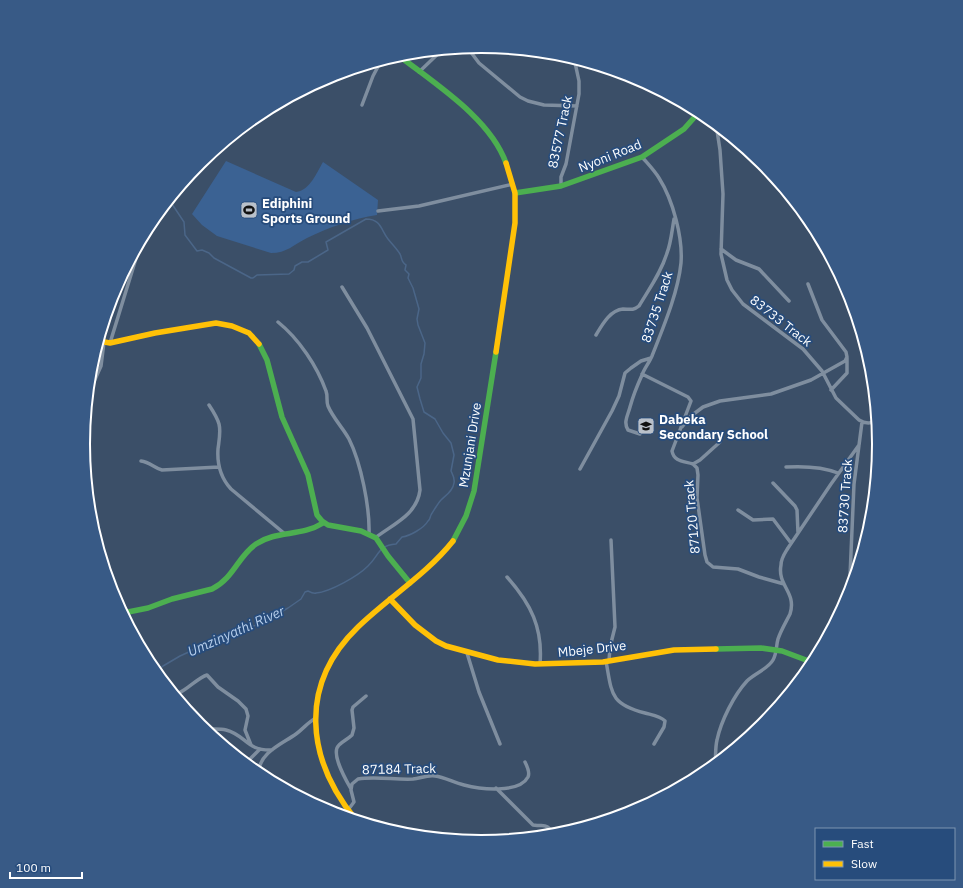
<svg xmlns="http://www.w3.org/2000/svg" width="963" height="888" font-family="'IBM Plex Sans',sans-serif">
  <rect width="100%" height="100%" fill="#3b4f68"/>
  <path fill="#3b6293" d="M 226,161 L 296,192 C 310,190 316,174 323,162 L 378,200 L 377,215 C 354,218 328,228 307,238 C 293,245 287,253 271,253 L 217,236 L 202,225 L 192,214 Z"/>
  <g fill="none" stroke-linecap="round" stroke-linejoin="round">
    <path stroke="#4b6688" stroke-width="1.5" d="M 156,672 L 163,666 L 180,656 L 191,651 L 201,644 L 236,634 L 267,620 L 288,608 L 301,599 L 305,592 L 308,591 C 310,592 314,594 316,593 C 330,592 358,576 368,566 C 379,556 378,545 396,544 L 402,537 C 410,536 424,528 428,521 C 430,520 430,517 431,515 C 432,513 439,502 441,500 C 446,495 453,491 454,483 C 455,478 453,475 451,471 L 454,455 L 451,443 L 443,433 L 435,419 L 424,412 L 420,399 L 417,387 L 421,378 L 421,364 L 424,354 L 425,343 L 418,325 L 417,319 L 419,309 L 413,288 L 408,278 L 409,274 L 405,270 L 406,265 C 401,262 402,258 400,254 C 397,249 392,244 388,239 C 381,230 381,219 366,219 L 326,242 L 328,250 L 308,262 L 302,262 L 295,266 L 294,270 L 289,274 L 257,275 L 253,278 L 251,278 L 214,258 L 209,253 L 202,250 L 197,251 L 185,235 L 184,222 L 172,204 L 168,201"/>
    <path stroke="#7f8e9f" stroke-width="3.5" d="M 467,47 L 479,63 L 520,97 L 528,101 L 544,105 L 577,106
      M 419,72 L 442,50
      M 362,105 L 373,76 L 381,61
      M 716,124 L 720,150 L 723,194 L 721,254 L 727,280 L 732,290 L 743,304 L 803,349 L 822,371 L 836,398 L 859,420 C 865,424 870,424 877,421
      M 561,186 L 561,177 L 566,164 L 579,94 L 579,81 L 574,58
      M 378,211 L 419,206 L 513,184
      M 814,226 L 815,238 L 829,254
      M 721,249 L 736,260 L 759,269 L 789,301
      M 342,287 L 367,328 L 413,419 L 420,490 C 417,515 393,524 375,538
      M 278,322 C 299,339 317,366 326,391 C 328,396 326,401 328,406 C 333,418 343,428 349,439 C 361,463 370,508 369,534
      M 596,335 C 602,325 610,310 623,309 C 629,309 633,311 639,306 C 649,289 661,273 667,253 C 671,243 672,230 674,219
      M 110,343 L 142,239
      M 642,374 L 688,397 L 691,401 L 672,451 C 674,462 684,461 693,464 L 697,468 L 698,475 L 697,498 L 705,555 L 707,562 L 713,567 L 738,569 L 759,577 L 784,584
      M 831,390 L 847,373 L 847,358
      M 88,395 L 101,366 L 104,342
      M 209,405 C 213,411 217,417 219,424 C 221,432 219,441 218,449 C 217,464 221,478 231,489 L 285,534
      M 682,427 L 691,416 L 703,407 L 720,401 L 771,394 L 811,380 L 845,361 L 847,357 L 846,352 L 822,320 L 808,284
      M 640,434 L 628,430 C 623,422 628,415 630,407 C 633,396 637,386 642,375 C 644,369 649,363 652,356 C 663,328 678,293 681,263 C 683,238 673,200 659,178 C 654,170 648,164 642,157
      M 141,461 C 150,462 154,468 162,470 L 219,467
      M 693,464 L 700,460 L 720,442
      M 786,467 C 803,466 823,467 838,473
      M 580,469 L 612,411 L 619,396 L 625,373 L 631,368 L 641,361 L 651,358
      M 773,483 L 795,506 L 797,510 L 798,533
      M 738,510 L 753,520 L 773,519 L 791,543
      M 507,577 C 531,604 543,628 540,664
      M 852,586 L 850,576 L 854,484 L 862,422
      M 467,653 L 479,692 L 500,744
      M 606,661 C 612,694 610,704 645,713 C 652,715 660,716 665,721 L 664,727 L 654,744
      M 609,661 L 610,647 L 615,627 L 611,540
      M 179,693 C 188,689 199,677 207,675 L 218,687 L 238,701 L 246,709 L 248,716 L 245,730 L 251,745
      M 204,728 C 211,730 218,728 226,730 C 246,735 246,751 272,750
      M 246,763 L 260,749
      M 715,765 C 716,757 715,748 717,740 C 721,721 734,695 747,681 C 755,673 768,669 773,660 C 777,653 776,646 778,639 C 781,630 786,622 790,614 C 797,592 777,586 781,565 C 781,558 785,553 788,548 L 831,484 L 859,445
      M 258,773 C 260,752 282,744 296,734 C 303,729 308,722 316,718
      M 496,788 L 533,825 C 547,827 544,822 555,835
      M 351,789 C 346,780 330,753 339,745 C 343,741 348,739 352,735 L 354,728 L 352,710 L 353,707 L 366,696
      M 348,810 L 354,802 L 351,790 L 352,784 L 358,779 C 375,776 396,780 413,779 C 421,778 427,775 435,776 C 445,777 454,783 464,785 C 479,789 519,794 528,777 C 530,773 527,766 525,762"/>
    <path stroke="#4caf50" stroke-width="5.5" d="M 398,55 C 435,84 490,118 506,163
      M 515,193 L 561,186 L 642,157 L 684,129 L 700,111
      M 259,344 L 267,360 L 282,417 L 308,475 L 317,515 L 322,521 L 328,525 L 361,531 L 376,538 L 388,556 L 410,583
      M 453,541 L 466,516 L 474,491 L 496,352
      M 123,613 L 148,608 L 172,599 L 212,589 C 234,578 238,556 256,544 C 277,530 301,537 323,523
      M 716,649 L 761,648 L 782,651 L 814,663"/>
    <path stroke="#ffc107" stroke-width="5.5" d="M 99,341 L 110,343 L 155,333 L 216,323 L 232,326 L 249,333 L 259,344
      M 496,352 L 515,223 L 515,193 L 506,163
      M 390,599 L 415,625 L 436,641 L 446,646 L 498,660 L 535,664 L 603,662 L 674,650 L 716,649
      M 356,820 C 306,759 298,685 358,627 C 389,597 426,575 453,541"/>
  </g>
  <defs>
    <g id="stadium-square" transform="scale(0.9)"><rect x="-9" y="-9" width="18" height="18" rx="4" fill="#bac1ca" stroke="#274c7c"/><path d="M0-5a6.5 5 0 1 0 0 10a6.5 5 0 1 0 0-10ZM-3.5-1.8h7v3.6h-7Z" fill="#111"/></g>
    <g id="school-square" transform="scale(0.9)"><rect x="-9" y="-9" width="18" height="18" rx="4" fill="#bac1ca" stroke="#274c7c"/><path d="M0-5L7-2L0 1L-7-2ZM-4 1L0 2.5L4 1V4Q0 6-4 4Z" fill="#111"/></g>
  </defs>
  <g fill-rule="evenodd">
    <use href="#stadium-square" x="249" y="210"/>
    <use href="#school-square" x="646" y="426"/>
  </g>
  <g text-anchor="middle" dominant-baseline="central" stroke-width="3.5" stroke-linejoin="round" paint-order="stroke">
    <g font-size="13" fill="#fff" stroke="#274c7c">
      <text transform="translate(560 132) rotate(-78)">83577 Track</text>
      <text transform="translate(610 156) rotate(-22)">Nyoni Road</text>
      <text transform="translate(657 307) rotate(-72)">83735 Track</text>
      <text transform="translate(781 321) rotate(38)">83733 Track</text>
      <text transform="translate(470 445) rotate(-81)">Mzunjani Drive</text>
      <text transform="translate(845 496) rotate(-86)">83730 Track</text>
      <text transform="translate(692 517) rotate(-95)">87120 Track</text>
      <text transform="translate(592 649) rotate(-6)">Mbeje Drive</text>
      <text transform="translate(399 769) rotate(-1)">87184 Track</text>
    </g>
    <g font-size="13" font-weight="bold" fill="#fff" stroke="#274c7c" text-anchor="start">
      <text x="262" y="203">Ediphini<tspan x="262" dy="15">Sports Ground</tspan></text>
      <text x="659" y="419">Dabeka<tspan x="659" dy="15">Secondary School</tspan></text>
    </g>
    <g font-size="14" font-style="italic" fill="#b7cfec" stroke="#274c7c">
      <text transform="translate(236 631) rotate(-24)">Umzinyathi River</text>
    </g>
  </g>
  <path d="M0 0H963V888H0ZM90 444a391 391 0 1 1 782 0a391 391 0 1 1-782 0Z" fill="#385a86" fill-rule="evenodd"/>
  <path fill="none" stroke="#fff" stroke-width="2" d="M90 444a391 391 0 1 1 782 0a391 391 0 1 1-782 0Z"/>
  <rect x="815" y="828" width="140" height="52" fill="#274c7c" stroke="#7d94b0"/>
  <rect x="823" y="841" width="20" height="6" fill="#4caf50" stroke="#7d94b0"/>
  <text x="851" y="848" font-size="12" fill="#ffffff">Fast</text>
  <rect x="823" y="861" width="20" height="6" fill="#ffc107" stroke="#7d94b0"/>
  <text x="851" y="868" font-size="12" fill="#ffffff">Slow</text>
  <path d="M10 872v6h72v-6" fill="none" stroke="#ffffff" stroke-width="2"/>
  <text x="16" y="872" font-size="12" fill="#ffffff" stroke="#274c7c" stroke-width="3" paint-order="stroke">100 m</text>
</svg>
